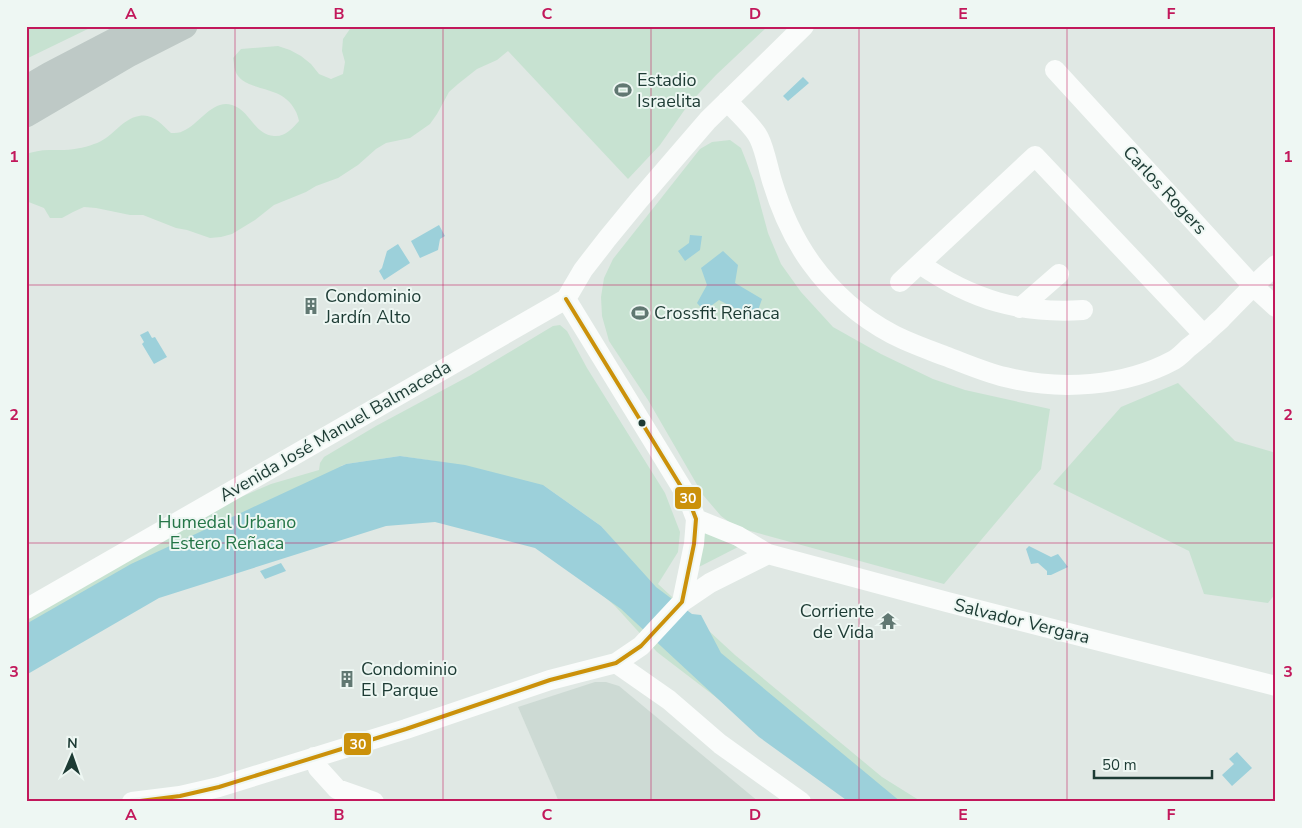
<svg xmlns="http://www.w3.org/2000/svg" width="1302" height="828" font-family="'Nunito Sans',sans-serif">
  <rect width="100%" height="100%" fill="#e0e8e4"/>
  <path fill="#cddad4" d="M 595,682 L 606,682 L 619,686 L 759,802 L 559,802 L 518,707 Z"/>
  <path fill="#c7e2d1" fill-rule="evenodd" d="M 26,26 L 94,26 L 26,59 Z
    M 352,26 L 768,26 L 716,75 L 688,105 L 660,145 L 628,179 L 508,51 L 497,60 L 477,69 L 458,84 L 449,92 L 437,114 L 430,124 L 410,138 L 386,143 L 376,149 L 358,165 L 338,178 L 316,186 L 306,192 L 274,205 L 255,220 L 232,234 L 221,237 L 210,238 L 187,230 L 176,228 L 143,215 L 130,215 L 96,208 L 84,207 L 73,212 L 62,218 L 50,218 L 44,208 L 26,201 L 26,154 C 33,152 41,150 49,150 C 53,150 56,150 60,150 C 71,150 84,148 94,144 C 112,139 121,119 139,116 C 153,113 162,125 171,133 C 175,133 180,133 183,131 C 199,125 212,99 232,105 C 250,110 254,135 274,136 C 285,137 292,129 299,121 C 298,117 297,113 295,110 C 281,82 243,94 235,70 C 234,67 234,62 233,58 L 241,49 L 278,46 L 290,50 L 301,56 L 311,64 L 319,74 L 331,79 L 343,74 L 345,62 L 342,51 L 343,39 Z
    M 730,140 L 741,148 L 754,181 L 768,233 L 781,264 L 801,292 L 833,327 L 881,354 L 933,379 L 965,390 L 1050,409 L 1041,469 L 944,584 L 736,527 L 721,516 L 703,495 L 648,400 L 609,341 L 602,316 L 601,297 L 604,278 L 613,259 L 700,149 L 712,142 Z
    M 560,325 L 567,331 L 587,368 L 665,493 L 680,532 L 678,552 L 658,584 L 735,655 L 882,777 L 922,802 L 853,802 L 657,652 L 615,606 L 536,536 L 429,508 L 231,561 L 26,663 L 26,607 L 173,526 L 271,484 L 319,470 L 320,463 L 324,457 L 376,426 L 471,375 L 553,326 ZM 400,456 L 434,461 L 341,466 L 346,464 ZM 543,485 L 601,526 L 625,554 Z
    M 1178,383 L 1235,441 L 1276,453 L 1276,593 L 1268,603 L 1204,594 L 1189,551 L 1053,484 L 1121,407 Z
    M 704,530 L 738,547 L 697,568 Z"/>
  <path fill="#9cd0da" d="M 803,77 L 809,83 L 788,101 L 783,96 Z
    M 439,225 L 445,236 L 440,239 L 438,250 L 420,258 L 411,241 Z
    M 690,235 L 702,236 L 700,250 L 685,261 L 678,251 L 689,243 Z
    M 398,244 L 410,263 L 384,280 L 379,271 L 382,268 L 387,251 Z
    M 723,251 L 738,265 L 735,283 L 762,299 L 755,319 L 719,300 L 704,311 L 697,303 L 707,285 L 701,268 Z
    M 148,331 L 152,338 L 155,337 L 167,357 L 154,364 L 142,344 L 144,342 L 140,335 Z
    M 400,456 L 465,465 L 543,485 L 601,526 L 656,587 L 692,614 L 701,615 L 721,653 L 901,802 L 849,802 L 759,737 L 621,609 L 535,548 L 435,522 L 386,526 L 159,598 L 26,675 L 26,624 L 131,564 L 346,464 Z
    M 1029,546 L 1051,557 L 1058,554 L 1068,567 L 1051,575 L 1047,575 L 1047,571 L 1038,563 L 1031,564 L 1026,549 Z
    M 281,563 L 286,571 L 265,579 L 260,571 Z
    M 1237,752 L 1252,768 L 1232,786 L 1222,775 L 1234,764 L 1229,759 Z"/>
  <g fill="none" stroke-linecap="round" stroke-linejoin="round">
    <path stroke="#fafcfb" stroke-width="20" d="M 1055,70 L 1253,286 L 1276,307
      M 727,101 C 736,111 754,127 759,138 C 765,150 768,168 772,181 C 781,211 793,238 811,263 C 832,292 860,317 892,334 C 909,343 927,349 945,356 C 964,363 984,372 1005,377 C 1059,391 1124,387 1174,360 C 1179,357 1184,352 1188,348 C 1200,339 1211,328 1222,318 C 1239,300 1257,282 1276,265
      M 920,264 C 972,300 1020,314 1083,310
      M 900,282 L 1035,156 L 1204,335
      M 1020,308 L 1059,274
      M 696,519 L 738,536 L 768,554 L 947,602 L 1276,686
      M 682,602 L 710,583 L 768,554
      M 26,609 L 566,299 L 583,270 L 607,239 L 639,200 L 708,120 L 804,26
      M 616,663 L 669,700 L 720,744 L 801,802
      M 314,757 L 318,768 L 337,789 L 374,802
      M 132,802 L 180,796 L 219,787 L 406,729 L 550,680 L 616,663 L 641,646 L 682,602 L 694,544 L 696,519 L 688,498 L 566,299"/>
    <path stroke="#bec9c6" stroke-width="25" d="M 26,88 L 50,74 L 142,26
      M 26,115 L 130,54 L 185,26"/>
    <g stroke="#eef7f3" stroke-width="8">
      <path id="bus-1" d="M 132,802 L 180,796 L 219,787 L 406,729 L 550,680 L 616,663 L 641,646 L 682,602 L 694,544 L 696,519 L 688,498 L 566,299"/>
    </g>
    <use href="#bus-1" stroke="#cb910a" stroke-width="4"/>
  </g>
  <path fill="none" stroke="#c2185b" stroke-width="1" stroke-opacity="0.55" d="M 235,26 L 235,802M 443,26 L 443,802M 651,26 L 651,802M 859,26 L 859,802M 1067,26 L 1067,802M 26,285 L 1276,285M 26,543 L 1276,543"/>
  <defs>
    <g id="stadium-bare" transform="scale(1.35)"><path d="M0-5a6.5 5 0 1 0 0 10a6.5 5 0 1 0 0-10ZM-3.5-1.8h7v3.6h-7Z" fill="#617872" stroke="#eef7f3" stroke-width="2.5" paint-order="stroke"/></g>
    <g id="building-bare" transform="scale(1.35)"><path d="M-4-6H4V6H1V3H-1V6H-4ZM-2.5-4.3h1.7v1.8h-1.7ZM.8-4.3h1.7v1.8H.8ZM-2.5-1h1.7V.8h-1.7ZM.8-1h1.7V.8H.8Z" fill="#617872" stroke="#eef7f3" stroke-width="2.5" paint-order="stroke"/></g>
    <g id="temple-bare" transform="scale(1.35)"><path d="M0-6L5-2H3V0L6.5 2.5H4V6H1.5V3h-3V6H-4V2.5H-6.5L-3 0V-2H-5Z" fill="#617872" stroke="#eef7f3" stroke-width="2.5" paint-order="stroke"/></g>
  </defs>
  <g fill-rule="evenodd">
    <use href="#stadium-bare" x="623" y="90"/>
    <use href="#building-bare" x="311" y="306"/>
    <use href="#stadium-bare" x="640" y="313"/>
    <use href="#temple-bare" x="888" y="621"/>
    <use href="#building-bare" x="347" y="679"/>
  </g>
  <circle fill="#1d3b34" stroke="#eef7f3" stroke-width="2" cx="642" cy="423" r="4.5"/>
  <g text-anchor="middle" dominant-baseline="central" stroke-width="4" stroke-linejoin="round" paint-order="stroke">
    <g font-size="18" fill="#1d3b34" stroke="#eef7f3" text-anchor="start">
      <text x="637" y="80">Estadio<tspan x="637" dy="21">Israelita</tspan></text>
      <text x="325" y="296">Condominio<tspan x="325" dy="21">Jardín Alto</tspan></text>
      <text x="654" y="313">Crossfit Reñaca</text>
      <text x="874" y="611" text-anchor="end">Corriente<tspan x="874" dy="21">de Vida</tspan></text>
      <text x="361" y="669">Condominio<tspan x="361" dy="21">El Parque</tspan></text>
    </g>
    <g font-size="18" fill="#1d3b34" stroke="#eef7f3">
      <text transform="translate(1165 190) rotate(47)">Carlos Rogers</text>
      <text transform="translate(335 431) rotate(-30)">Avenida José Manuel Balmaceda</text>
      <text transform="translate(1022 621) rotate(14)">Salvador Vergara</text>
    </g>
    <g font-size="18" fill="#247547" stroke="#eef7f3">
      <text x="227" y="522">Humedal Urbano<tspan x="227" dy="21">Estero Reñaca</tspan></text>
    </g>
  </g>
  <g stroke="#eef7f3" stroke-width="2">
    <rect x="674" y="486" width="28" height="24" rx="5" fill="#cb910a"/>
    <rect x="343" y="732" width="29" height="24" rx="5" fill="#cb910a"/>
  </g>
  <g font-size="14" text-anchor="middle" font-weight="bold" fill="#fff">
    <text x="688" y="503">30</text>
    <text x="358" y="749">30</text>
  </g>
  <rect width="1302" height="828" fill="none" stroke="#eef7f3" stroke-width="55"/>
  <g transform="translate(72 756) rotate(2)" stroke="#eef7f3" stroke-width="4" paint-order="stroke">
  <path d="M0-4L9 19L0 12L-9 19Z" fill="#1d3b34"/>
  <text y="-8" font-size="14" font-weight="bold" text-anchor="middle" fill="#1d3b34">N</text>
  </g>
  <path d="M1094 770v8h118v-8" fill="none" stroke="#1d3b34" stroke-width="2.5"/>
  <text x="1102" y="770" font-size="15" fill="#1d3b34" stroke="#eef7f3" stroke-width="4" paint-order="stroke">50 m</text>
  <rect x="28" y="28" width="1246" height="772" fill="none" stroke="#c2185b" stroke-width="2"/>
  <g font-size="16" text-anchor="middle" font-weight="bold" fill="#c2185b">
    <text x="131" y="19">A</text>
    <text x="339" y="19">B</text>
    <text x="547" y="19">C</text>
    <text x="755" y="19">D</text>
    <text x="963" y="19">E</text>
    <text x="1171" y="19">F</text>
    <text x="14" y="162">1</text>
    <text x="1288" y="162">1</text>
    <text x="14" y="420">2</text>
    <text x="1288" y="420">2</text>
    <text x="14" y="677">3</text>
    <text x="1288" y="677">3</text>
    <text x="131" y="820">A</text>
    <text x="339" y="820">B</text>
    <text x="547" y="820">C</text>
    <text x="755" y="820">D</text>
    <text x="963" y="820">E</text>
    <text x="1171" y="820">F</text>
  </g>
</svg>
